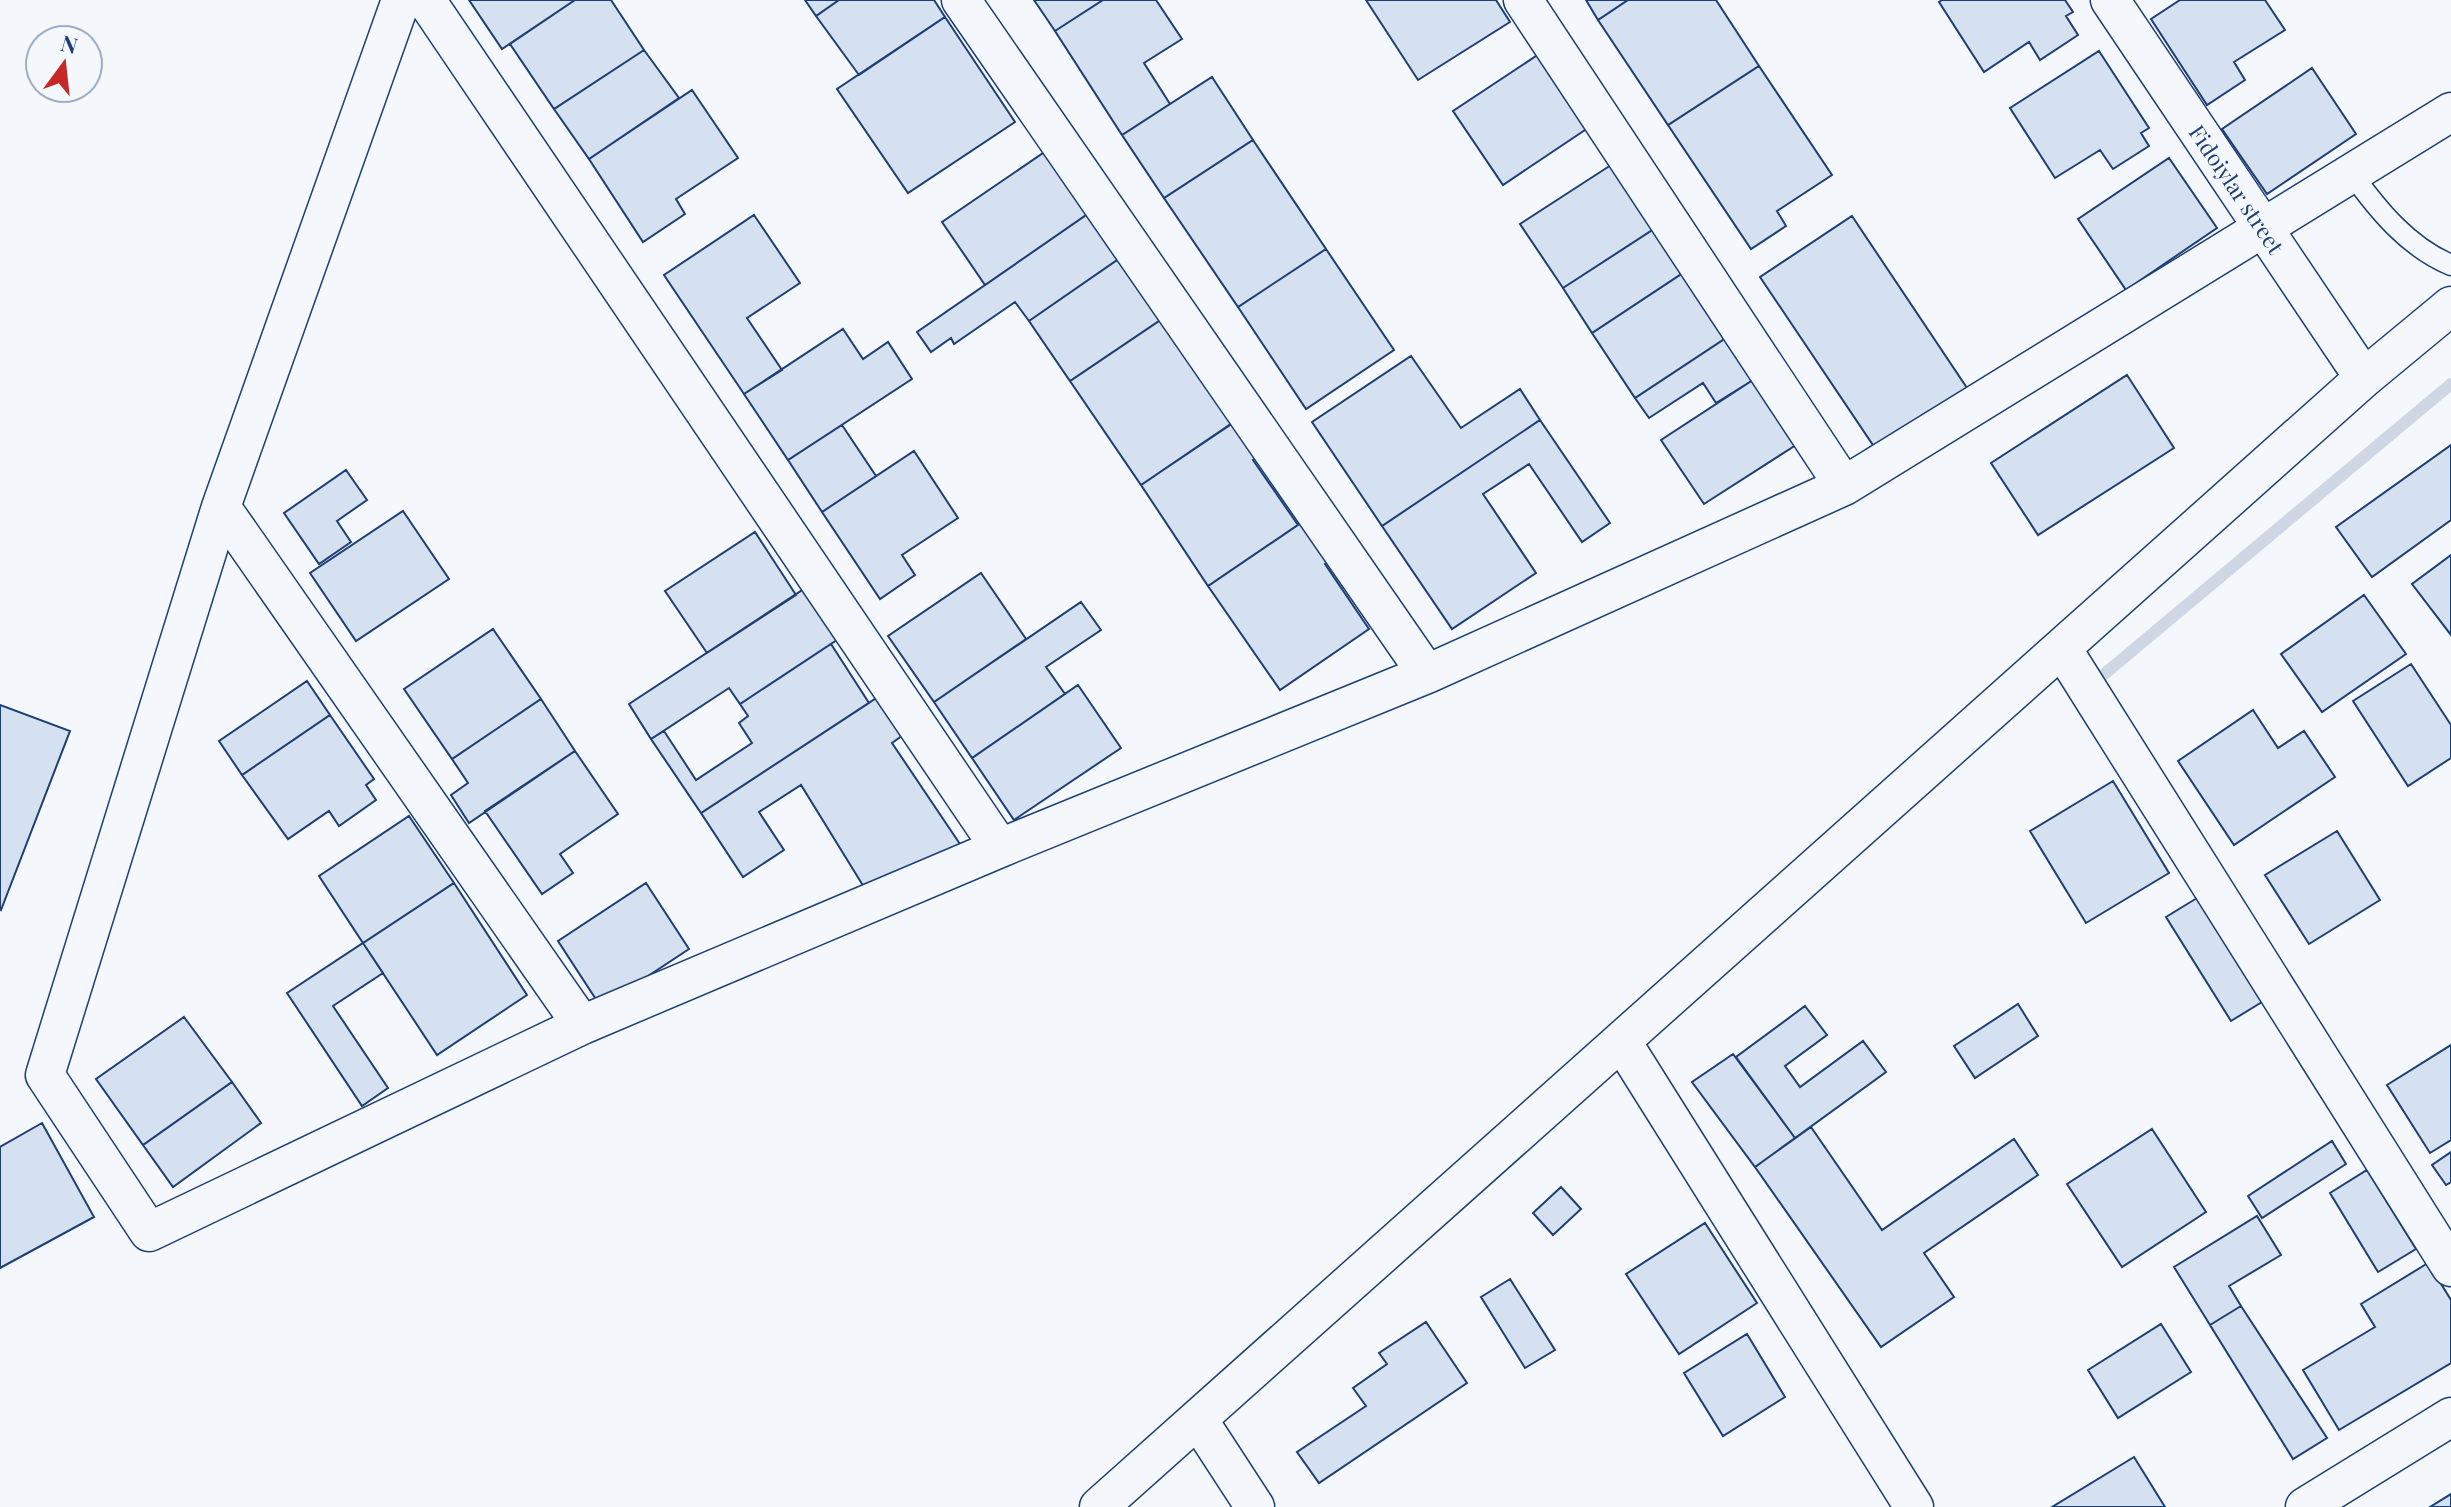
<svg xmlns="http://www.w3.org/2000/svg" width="2451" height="1507" font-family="'Playfair Display',serif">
  <rect width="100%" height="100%" fill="#f4f7fb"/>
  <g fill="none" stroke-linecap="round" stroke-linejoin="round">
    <path stroke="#cfd7e4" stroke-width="12" d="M 2102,676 L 2451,384"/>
  </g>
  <path fill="#d5e0f0" stroke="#1d3f73" stroke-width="2" d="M 469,0 L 575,0 L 502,49 Z
    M 575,0 L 611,0 L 644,50 L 554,109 L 510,44 Z
    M 805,0 L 839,0 L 816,16 Z
    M 839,0 L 934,0 L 945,17 L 859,75 L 816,16 Z
    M 1034,0 L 1103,0 L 1055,31 Z
    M 1103,0 L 1156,0 L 1182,39 L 1144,63 L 1170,104 L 1122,135 L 1055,31 Z
    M 1366,0 L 1496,0 L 1510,22 L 1418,80 Z
    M 1586,0 L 1628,0 L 1598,20 Z
    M 1628,0 L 1716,0 L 1759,66 L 1668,125 L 1598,20 Z
    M 1942,0 L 2065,0 L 2073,12 L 2066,16 L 2078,35 L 2040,60 L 2029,42 L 1984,72 L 1939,2 Z
    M 2180,0 L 2265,0 L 2285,30 L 2234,62 L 2245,80 L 2207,105 L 2151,19 Z
    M 945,17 L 1015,122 L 908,193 L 837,89 Z
    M 644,50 L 679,98 L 589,159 L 554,109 Z
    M 2099,51 L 2149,128 L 2141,133 L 2149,146 L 2113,169 L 2100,150 L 2055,178 L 2010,108 Z
    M 1539,54 L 1588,128 L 1503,185 L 1453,111 Z
    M 1759,66 L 1832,175 L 1777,211 L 1786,226 L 1751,249 L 1668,125 Z
    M 2312,68 L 2356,134 L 2267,194 L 2222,129 Z
    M 1212,77 L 1253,140 L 1164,198 L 1122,135 Z
    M 692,90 L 738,158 L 676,199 L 685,214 L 643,242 L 589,159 Z
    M 1253,140 L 1326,249 L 1238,307 L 1164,198 Z
    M 1049,149 L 1092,211 L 985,285 L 942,222 Z
    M 2169,158 L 2217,228 L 2126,290 L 2078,219 Z
    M 1611,165 L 1654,229 L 1563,288 L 1520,224 Z
    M 1092,211 L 1123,256 L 1029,321 L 1015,302 L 954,344 L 951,338 L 931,352 L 917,332 Z
    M 754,215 L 800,283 L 747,318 L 782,370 L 744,394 L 664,275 Z
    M 1852,216 L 1969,391 L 1877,451 L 1760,277 Z
    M 1654,229 L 1683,273 L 1592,333 L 1563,288 Z
    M 1326,249 L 1394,350 L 1306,409 L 1238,307 Z
    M 1123,256 L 1165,317 L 1070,381 L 1029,321 Z
    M 1683,273 L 1726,338 L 1635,398 L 1592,333 Z
    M 1165,317 L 1235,421 L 1141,485 L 1070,381 Z
    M 843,329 L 863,359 L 888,342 L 912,379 L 788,460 L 744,394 Z
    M 1726,338 L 1753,380 L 1716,403 L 1703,383 L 1649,418 L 1635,398 Z
    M 1411,356 L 1461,428 L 1520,389 L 1540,420 L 1382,526 L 1312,422 Z
    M 2127,375 L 2174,448 L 2038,535 L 1991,463 Z
    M 1753,380 L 1796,445 L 1704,504 L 1661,440 Z
    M 1245,415 L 1268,449 L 1253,460 L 1298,525 L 1208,586 L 1141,485 Z
    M 1540,420 L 1610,523 L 1582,542 L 1529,464 L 1483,494 L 1536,573 L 1452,629 L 1382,526 Z
    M 842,425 L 876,476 L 822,512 L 788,460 Z
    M 2451,445 L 2451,520 L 2372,577 L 2336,527 Z
    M 914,451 L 958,518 L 902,555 L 915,575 L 880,599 L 822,512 Z
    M 346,470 L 367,500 L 337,521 L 351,542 L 319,564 L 284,513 Z
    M 403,511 L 449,579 L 356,641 L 310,573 Z
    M 1314,514 L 1341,554 L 1325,564 L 1369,629 L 1280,690 L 1208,586 Z
    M 755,532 L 796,595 L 707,653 L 665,591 Z
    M 2451,555 L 2451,635 L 2412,584 Z
    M 981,573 L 1026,639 L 934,702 L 888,636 Z
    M 810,585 L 843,636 L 740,704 L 729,688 L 651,739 L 629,704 Z
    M 2364,595 L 2406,654 L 2322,712 L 2281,654 Z
    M 1081,602 L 1101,630 L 1046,667 L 1065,694 L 972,758 L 934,702 Z
    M 493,629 L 541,699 L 452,759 L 404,689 Z
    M 831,644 L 869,703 L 701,813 L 651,739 L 664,731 L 696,780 L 752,743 L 739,723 L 748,716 L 740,704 Z
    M 2411,664 L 2451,725 L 2451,758 L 2408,786 L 2353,701 Z
    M 307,681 L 330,715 L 242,775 L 219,741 Z
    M 1078,685 L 1121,748 L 1014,820 L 972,758 Z
    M 881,695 L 906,733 L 892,743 L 964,850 L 867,892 L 801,785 L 759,812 L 784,850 L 743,877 L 701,813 Z
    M 541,699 L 575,751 L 469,823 L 451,795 L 468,783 L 452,759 Z
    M 0,705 L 70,731 L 1,910 L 0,909 Z
    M 2253,710 L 2278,748 L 2304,731 L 2335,777 L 2234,845 L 2178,761 Z
    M 330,715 L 374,779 L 366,785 L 376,800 L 339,826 L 329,811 L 288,839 L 242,775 Z
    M 575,751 L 618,814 L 560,854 L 573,873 L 542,894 L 485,811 Z
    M 2113,781 L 2169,873 L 2086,923 L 2030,831 Z
    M 409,816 L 454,883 L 363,943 L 319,876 Z
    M 2337,831 L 2380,900 L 2309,944 L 2265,875 Z
    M 454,883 L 527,995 L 437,1055 L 363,943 Z
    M 646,883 L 689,949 L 601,1007 L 558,941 Z
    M 2197,898 L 2262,1002 L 2231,1021 L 2166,917 Z
    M 363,943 L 383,973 L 333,1006 L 388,1088 L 362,1106 L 287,993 Z
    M 2018,1004 L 2038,1036 L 1975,1078 L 1954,1046 Z
    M 1805,1006 L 1827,1035 L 1785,1066 L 1800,1087 L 1863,1041 L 1886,1072 L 1795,1138 L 1736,1057 Z
    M 184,1017 L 232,1082 L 143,1145 L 96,1079 Z
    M 2451,1045 L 2451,1140 L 2430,1153 L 2387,1085 Z
    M 1733,1054 L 1795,1138 L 1755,1167 L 1692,1082 Z
    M 232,1082 L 261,1123 L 173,1187 L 143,1145 Z
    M 42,1123 L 94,1217 L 0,1268 L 0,1147 Z
    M 1811,1127 L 1882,1230 L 2014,1139 L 2038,1175 L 1924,1253 L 1954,1297 L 1881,1347 L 1755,1167 Z
    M 2152,1129 L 2206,1212 L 2122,1267 L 2067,1184 Z
    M 2332,1141 L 2346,1164 L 2262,1218 L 2248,1196 Z
    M 2451,1152 L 2451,1182 L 2446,1185 L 2432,1165 Z
    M 2367,1170 L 2416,1249 L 2378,1272 L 2330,1193 Z
    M 1561,1187 L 1581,1209 L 1553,1235 L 1533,1213 Z
    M 2257,1216 L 2281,1255 L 2229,1286 L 2241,1306 L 2210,1325 L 2174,1267 Z
    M 1705,1223 L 1757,1303 L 1679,1354 L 1626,1274 Z
    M 2428,1263 L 2451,1300 L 2451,1363 L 2339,1430 L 2303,1370 L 2375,1327 L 2361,1304 Z
    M 1510,1279 L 1555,1350 L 1525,1368 L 1481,1297 Z
    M 2241,1306 L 2327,1438 L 2293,1459 L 2210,1325 Z
    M 1426,1322 L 1467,1383 L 1319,1483 L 1297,1452 L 1366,1406 L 1353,1388 L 1387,1364 L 1379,1353 Z
    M 2161,1324 L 2191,1372 L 2118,1418 L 2088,1370 Z
    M 1747,1334 L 1785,1397 L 1723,1436 L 1684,1373 Z
    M 2134,1457 L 2165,1507 L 2052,1507 Z
    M 2451,1494 L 2451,1507 L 2430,1507 Z"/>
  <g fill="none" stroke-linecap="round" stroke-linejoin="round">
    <g stroke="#1d3f73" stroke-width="23">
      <path id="lane" d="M 2352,174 C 2378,210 2408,247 2451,265"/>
    </g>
    <g stroke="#1d3f73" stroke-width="41">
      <path id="street" d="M 401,0 L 221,507 L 45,1075 L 149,1232 L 582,1025 L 1000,848 L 1427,674 L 1844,486 L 2451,112
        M 426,0 L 1000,848
        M 961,0 L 1427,674
        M 1523,0 L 1844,486
        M 2110,0 L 2364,378
        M 221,507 L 582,1025
        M 2063,650 L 2451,1267
        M 1622,1042 L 1914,1507
        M 1199,1421 L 1255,1507
        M 1099,1507 L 2364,378 L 2451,306
        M 2305,1507 L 2451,1417"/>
    </g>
    <use href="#lane" stroke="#f4f7fb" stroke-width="20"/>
    <use href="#street" stroke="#f4f7fb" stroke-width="38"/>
  </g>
  <g text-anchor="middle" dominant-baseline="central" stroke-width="6" stroke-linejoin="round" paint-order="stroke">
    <g font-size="22" fill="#1d3f73" stroke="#f4f7fb">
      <text transform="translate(2237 189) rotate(56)">Fidoiylar street</text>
    </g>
  </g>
  <g transform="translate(64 64) rotate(15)"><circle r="38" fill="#f4f7fb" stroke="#9eadc5" stroke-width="2"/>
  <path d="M0-6L14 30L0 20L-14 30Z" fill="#c62828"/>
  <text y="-12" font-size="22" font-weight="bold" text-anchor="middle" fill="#1d3f73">N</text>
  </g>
</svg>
